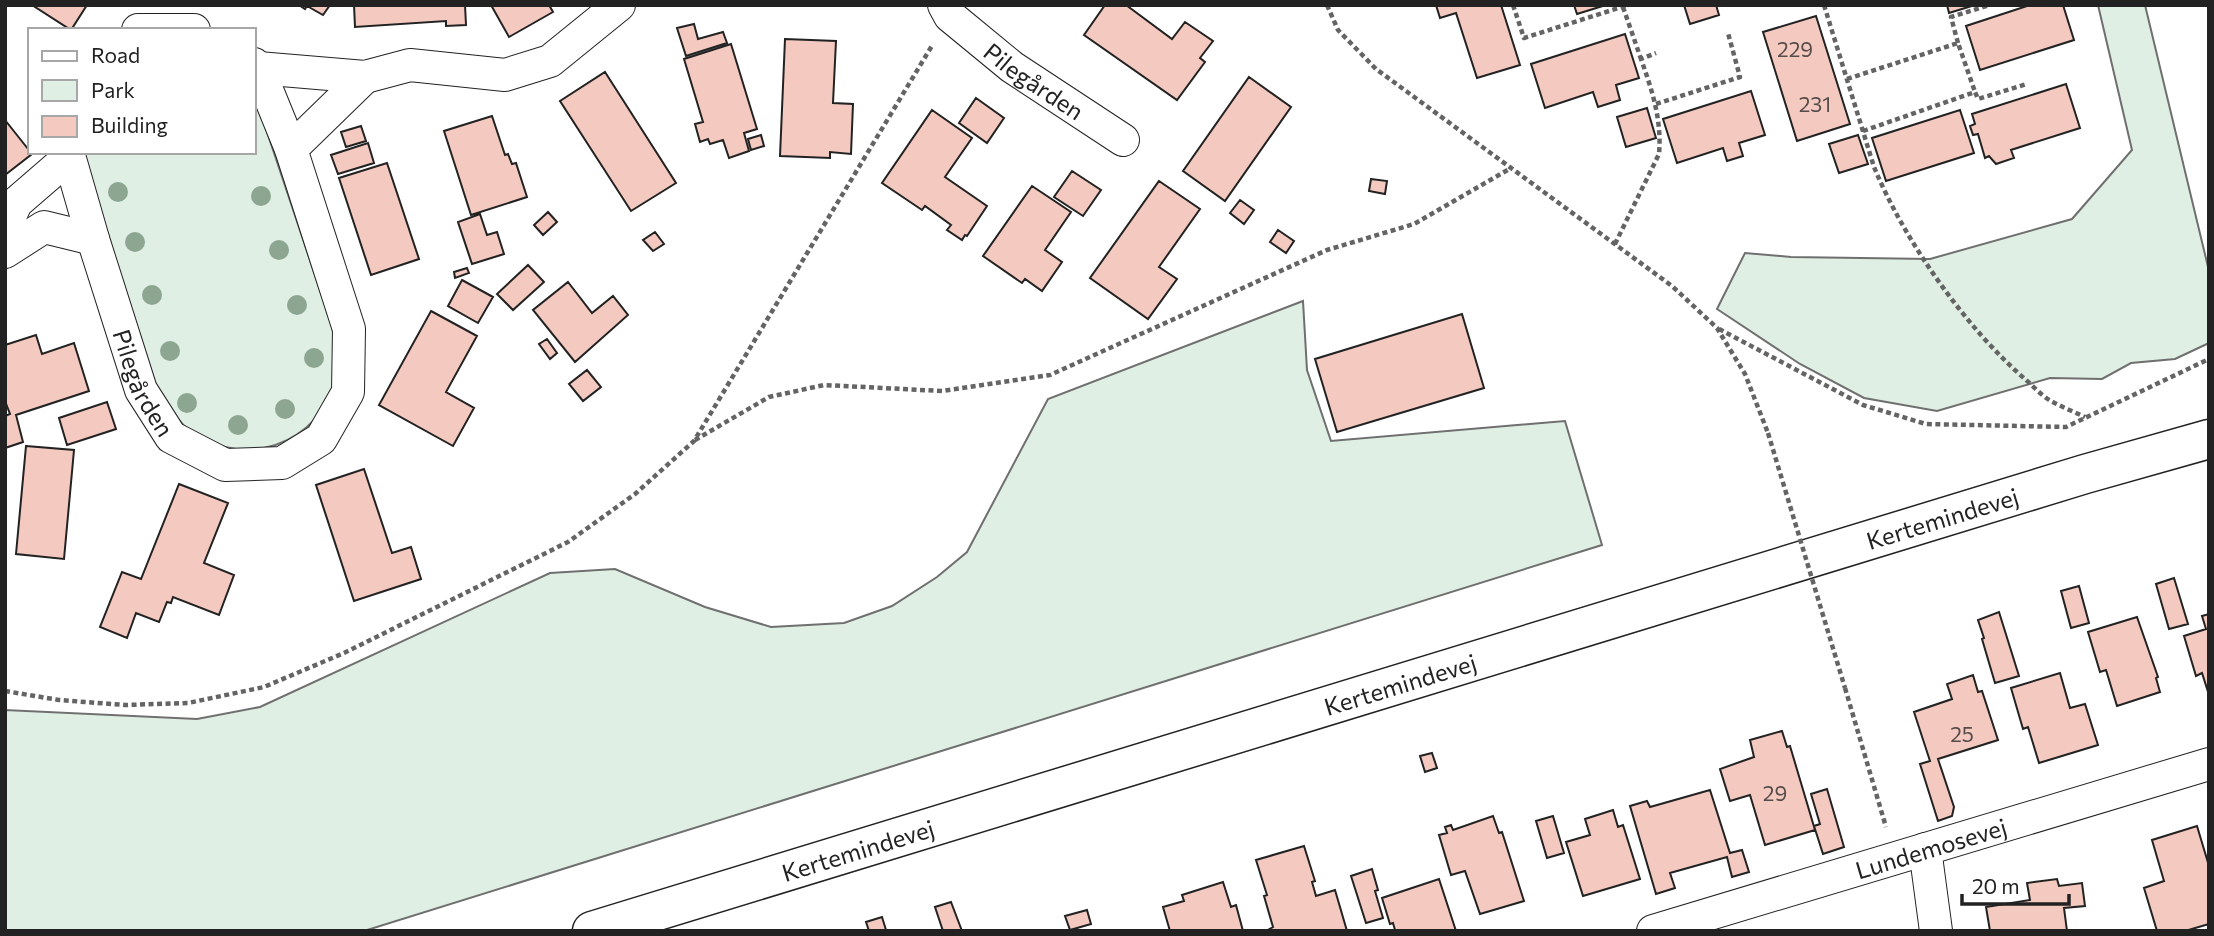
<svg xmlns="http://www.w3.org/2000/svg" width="2214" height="936" font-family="Commissioner,sans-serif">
  <rect width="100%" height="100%" fill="#fff"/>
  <path fill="#e0efe3" stroke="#6f6f6f" stroke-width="2" d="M 2098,5 L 2145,5 L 2209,271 L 2209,343 L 2175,359 L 2131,363 L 2102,379 L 2050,378 L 1937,411 L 1864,398 L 1800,364 L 1717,309 L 1745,253 L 1791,257 L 1930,259 L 2072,219 L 2132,150 Z
    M 254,93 L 331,323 C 333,333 338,344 338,354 C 340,425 270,469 207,441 C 183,431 168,408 155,388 L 81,152 L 254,152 Z
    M 1303,301 L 1307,370 L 1331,441 L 1565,421 L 1602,545 L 364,931 L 5,931 L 5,710 L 197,719 L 260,707 L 550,573 L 615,569 L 705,607 L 771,627 L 844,623 L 892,606 L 937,577 L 967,552 L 1048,399 Z"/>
  <path fill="#f3c9c0" stroke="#222" stroke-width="2" d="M 32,5 L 87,5 L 71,30 Z
    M 299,5 L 330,5 L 323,15 L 307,6 L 305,9 Z
    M 354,5 L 465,5 L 466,25 L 446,26 L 446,21 L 355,27 Z
    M 491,5 L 549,5 L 553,12 L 509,37 Z
    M 1105,5 L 1126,5 L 1172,39 L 1185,22 L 1213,41 L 1200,58 L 1205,62 L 1177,100 L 1084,35 Z
    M 1436,5 L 1501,5 L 1520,65 L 1477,78 L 1456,13 L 1440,18 Z
    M 1574,5 L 1606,5 L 1577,14 Z
    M 1684,5 L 1716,5 L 1719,15 L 1690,24 Z
    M 1947,5 L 1975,5 L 1949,13 Z
    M 2030,5 L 2063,5 L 2074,40 L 1980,70 L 1966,26 Z
    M 1816,16 L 1850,124 L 1797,141 L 1763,32 Z
    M 694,24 L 698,39 L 723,32 L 727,43 L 686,56 L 677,28 Z
    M 1625,34 L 1639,78 L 1616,85 L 1620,100 L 1598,107 L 1593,92 L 1545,108 L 1531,64 Z
    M 785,39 L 836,41 L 833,103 L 853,104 L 851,154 L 830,152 L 830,158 L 780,156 Z
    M 731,44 L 757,129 L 744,133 L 749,151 L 729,158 L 723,140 L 710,144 L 708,139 L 700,142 L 695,124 L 703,122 L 684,59 Z
    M 605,72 L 676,183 L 631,211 L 560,101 Z
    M 1249,77 L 1291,107 L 1225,201 L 1183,171 Z
    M 2066,84 L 2080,128 L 2011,150 L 2014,158 L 1996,164 L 1989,156 L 1985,158 L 1978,134 L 1973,135 L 1970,126 L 1975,124 L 1972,114 Z
    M 1751,91 L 1765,135 L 1739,143 L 1743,156 L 1727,161 L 1723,148 L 1677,163 L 1663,119 Z
    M 976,98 L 1004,118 L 987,143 L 959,123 Z
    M 1647,108 L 1656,138 L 1626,147 L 1617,117 Z
    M 932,110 L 972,138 L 945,177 L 987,206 L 967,236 L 965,235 L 962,240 L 947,230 L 951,225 L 925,206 L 922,210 L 882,183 Z
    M 1960,110 L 1974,153 L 1886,181 L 1872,138 Z
    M 492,116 L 505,155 L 508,154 L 512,164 L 516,163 L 527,197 L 471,215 L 444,131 Z
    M 5,120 L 32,154 L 5,175 Z
    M 361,126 L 366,141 L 346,147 L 341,132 Z
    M 761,135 L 764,146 L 751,150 L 748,139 Z
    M 1858,135 L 1868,164 L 1839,173 L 1829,144 Z
    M 368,143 L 374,163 L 338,174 L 331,155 Z
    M 387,163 L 419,259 L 371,275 L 339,178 Z
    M 1072,171 L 1101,190 L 1083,216 L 1054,197 Z
    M 1371,179 L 1387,181 L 1385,194 L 1369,191 Z
    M 1159,181 L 1200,209 L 1159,267 L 1177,279 L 1148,319 L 1090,278 Z
    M 1032,186 L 1071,212 L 1045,250 L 1062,262 L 1042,291 L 1025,279 L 1022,283 L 983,256 Z
    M 1240,200 L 1254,210 L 1244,224 L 1230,213 Z
    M 548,212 L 557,222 L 543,235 L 534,225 Z
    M 480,214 L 487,235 L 497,232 L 504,254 L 472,264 L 458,222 Z
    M 1278,230 L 1294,241 L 1286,253 L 1270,242 Z
    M 655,232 L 664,244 L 653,251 L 643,240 Z
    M 528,265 L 544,282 L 513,310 L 497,294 Z
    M 467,268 L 469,273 L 455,278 L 454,272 Z
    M 462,280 L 493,297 L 478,323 L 448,306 Z
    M 568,282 L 592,313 L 613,296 L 628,315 L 575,362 L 533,310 Z
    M 431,311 L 477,336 L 446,392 L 474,408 L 453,446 L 379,405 Z
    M 1462,314 L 1484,388 L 1337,432 L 1315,359 Z
    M 36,335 L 42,354 L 74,343 L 89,391 L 16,415 L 23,442 L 5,448 L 5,416 L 10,414 L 5,401 L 5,345 Z
    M 547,339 L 557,353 L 550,359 L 539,344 Z
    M 587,370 L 601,387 L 583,401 L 569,384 Z
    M 107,402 L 116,429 L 67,445 L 59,418 Z
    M 26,446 L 74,450 L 64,559 L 16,554 Z
    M 364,469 L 392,553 L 411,547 L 421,579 L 354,601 L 316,485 Z
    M 179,484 L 228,503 L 204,563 L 234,575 L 219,615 L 173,597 L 171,603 L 167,602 L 159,622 L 136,613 L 127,638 L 100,627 L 122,572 L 141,579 Z
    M 2174,578 L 2188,624 L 2169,629 L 2156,584 Z
    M 2079,586 L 2089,623 L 2071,628 L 2061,591 Z
    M 1999,612 L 2019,676 L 1995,683 L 1982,639 L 1984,638 L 1978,620 Z
    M 2209,614 L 2209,695 L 2202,673 L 2196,676 L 2184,636 L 2206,629 L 2202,616 Z
    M 2137,617 L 2158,677 L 2156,678 L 2160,692 L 2117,706 L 2106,670 L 2100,672 L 2088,632 Z
    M 2060,673 L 2070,708 L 2085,704 L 2098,745 L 2039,763 L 2028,727 L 2023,729 L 2011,688 Z
    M 1973,675 L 1978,692 L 1982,691 L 1998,740 L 1938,759 L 1954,807 L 1952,816 L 1938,821 L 1920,764 L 1930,761 L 1914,712 L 1952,699 L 1947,684 Z
    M 1782,731 L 1787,747 L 1790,746 L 1815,830 L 1765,845 L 1750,795 L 1730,801 L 1720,769 L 1754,757 L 1750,740 Z
    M 1432,753 L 1437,768 L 1425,772 L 1420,756 Z
    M 1827,789 L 1844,847 L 1823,854 L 1814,826 L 1820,824 L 1811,794 Z
    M 1710,790 L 1730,853 L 1742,850 L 1749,872 L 1732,877 L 1727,857 L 1670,873 L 1675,888 L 1656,894 L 1630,806 L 1647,801 L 1650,807 Z
    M 1613,810 L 1618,827 L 1623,825 L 1640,879 L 1583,896 L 1566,842 L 1590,835 L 1585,819 Z
    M 1493,816 L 1499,833 L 1502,832 L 1524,901 L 1480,914 L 1465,871 L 1451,875 L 1439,835 L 1447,833 L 1445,827 L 1451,825 L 1453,830 Z
    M 1553,816 L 1564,853 L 1547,858 L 1536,821 Z
    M 2197,826 L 2209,866 L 2209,924 L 2185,931 L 2157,931 L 2144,888 L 2164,881 L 2152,840 Z
    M 1304,846 L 1315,881 L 1312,882 L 1316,896 L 1335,890 L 1347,931 L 1266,931 L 1273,927 L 1264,896 L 1267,895 L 1256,860 Z
    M 1372,869 L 1378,890 L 1375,891 L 1383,918 L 1366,923 L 1351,876 Z
    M 1439,879 L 1456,931 L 1393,931 L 1395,930 L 1393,923 L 1390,924 L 1382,898 Z
    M 2057,879 L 2059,886 L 2082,883 L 2085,906 L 2064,908 L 2067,931 L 1990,931 L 1986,907 L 2030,900 L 2027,883 Z
    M 1223,882 L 1231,907 L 1236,905 L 1243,931 L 1170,931 L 1163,907 L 1184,901 L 1182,895 Z
    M 951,902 L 962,931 L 943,931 L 935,907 Z
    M 1087,910 L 1091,924 L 1070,930 L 1065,916 Z
    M 882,917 L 886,930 L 869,931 L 866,922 Z"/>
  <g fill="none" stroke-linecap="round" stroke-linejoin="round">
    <g stroke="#222" stroke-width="34">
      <g id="minor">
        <path id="s1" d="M 944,5 L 950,16 L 1012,67 L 1123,140"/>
        <path d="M 138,30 L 194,30"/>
        <path d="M 258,68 L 365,77 L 410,65 L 505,75 L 550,61 L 619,5"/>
        <path d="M 291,149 L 365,77"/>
        <path id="s2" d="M 68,152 L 93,239 L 141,390 L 171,437 L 225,465 L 282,463 L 321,439 L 348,392 L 349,329 L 291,149 L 258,68 L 254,64"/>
        <path d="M 5,228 L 16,203 L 68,158"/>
        <path d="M 5,252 L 44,227 L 93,239"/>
        <path d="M 1925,849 L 1936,931"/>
        <path id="s3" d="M 1653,931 L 2209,764"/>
      </g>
    </g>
    <g stroke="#222" stroke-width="41">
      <g id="secondary">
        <path id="s4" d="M 592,931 L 2085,474 L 2209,439"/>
      </g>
    </g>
    <path stroke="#646464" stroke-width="4.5" stroke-dasharray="5 3.5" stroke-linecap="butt" d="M 1327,5 L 1338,30 L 1376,69 L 1672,286 L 1717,328 L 1745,374 L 1768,433
      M 1513,5 L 1524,38 L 1628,5
      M 1824,5 L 1874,167 C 1905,242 1966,328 2026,380 C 2034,387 2042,396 2051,401 C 2062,407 2074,412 2085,417
      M 1623,7 L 1641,59
      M 1958,43 L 1951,17 L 1990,5
      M 1847,79 L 1958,43 L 1975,92
      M 1656,104 L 1740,77 L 1728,33
      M 1863,131 L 1975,92 L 1978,99 L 2027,84
      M 1615,244 L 1659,154 C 1662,120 1652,90 1641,59 L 1656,53
      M 1719,329 L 1863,405 L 1926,424 L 2066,427 L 2209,359
      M 695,440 L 769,397 L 824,385 L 942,391 L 1050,375 L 1327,250 L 1414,224 L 1511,168
      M 1845,688 L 1886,827
      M 5,691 L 59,700 L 125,705 L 188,703 L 264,687 L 344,653 L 568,542 L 635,494 L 694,441 L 933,44"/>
    <use href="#minor" stroke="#fff" stroke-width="32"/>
    <use href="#secondary" stroke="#fff" stroke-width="38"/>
    <path stroke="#646464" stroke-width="4.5" stroke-dasharray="5 3.5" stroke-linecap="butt" d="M 1768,433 L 1845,688"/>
  </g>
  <g fill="#8da692">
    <circle cx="118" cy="192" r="10"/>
    <circle cx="261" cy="196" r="10"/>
    <circle cx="135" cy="242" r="10"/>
    <circle cx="279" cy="250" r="10"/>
    <circle cx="152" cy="295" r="10"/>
    <circle cx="297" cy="305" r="10"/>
    <circle cx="170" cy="351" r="10"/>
    <circle cx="314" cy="358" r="10"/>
    <circle cx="187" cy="403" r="10"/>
    <circle cx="285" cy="409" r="10"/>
    <circle cx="238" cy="425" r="10"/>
  </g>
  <g text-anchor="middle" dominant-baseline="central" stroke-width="5" stroke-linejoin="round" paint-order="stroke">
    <g font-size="21" fill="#564c4a">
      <text x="1795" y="48">229</text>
      <text x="1815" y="103">231</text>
      <text x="1962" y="733">25</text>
      <text x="1775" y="792">29</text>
    </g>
    <g font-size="24" fill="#222" stroke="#fff">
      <text stroke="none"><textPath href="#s1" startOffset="119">Pilegården</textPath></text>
      <text stroke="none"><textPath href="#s2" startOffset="243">Pilegården</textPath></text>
      <text stroke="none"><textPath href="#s4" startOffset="1412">Kertemindevej</textPath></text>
      <text stroke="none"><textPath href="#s4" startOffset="845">Kertemindevej</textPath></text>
      <text stroke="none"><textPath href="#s3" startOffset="290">Lundemosevej</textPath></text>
      <text stroke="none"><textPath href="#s4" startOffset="278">Kertemindevej</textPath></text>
    </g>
  </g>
  <rect width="2214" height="936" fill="none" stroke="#222222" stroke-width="14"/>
  <rect x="28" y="28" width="228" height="126" fill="#ffffff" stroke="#a7a7a7" stroke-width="2"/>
  <rect x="42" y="51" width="35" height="10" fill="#ffffff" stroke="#a7a7a7" stroke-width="2"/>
  <text x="91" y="63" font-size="21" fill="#222222">Road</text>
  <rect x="42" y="80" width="35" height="21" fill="#e0efe3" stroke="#a7a7a7" stroke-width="2"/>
  <text x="91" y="98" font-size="21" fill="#222222">Park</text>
  <rect x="42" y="116" width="35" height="21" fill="#f3c9c0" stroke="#a7a7a7" stroke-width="2"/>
  <text x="91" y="133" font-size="21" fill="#222222">Building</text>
  <path d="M1962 894v10h107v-10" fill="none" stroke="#222222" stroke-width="3.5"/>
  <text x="1972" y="894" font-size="21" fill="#222222" stroke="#ffffff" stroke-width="5" paint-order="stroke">20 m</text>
</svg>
